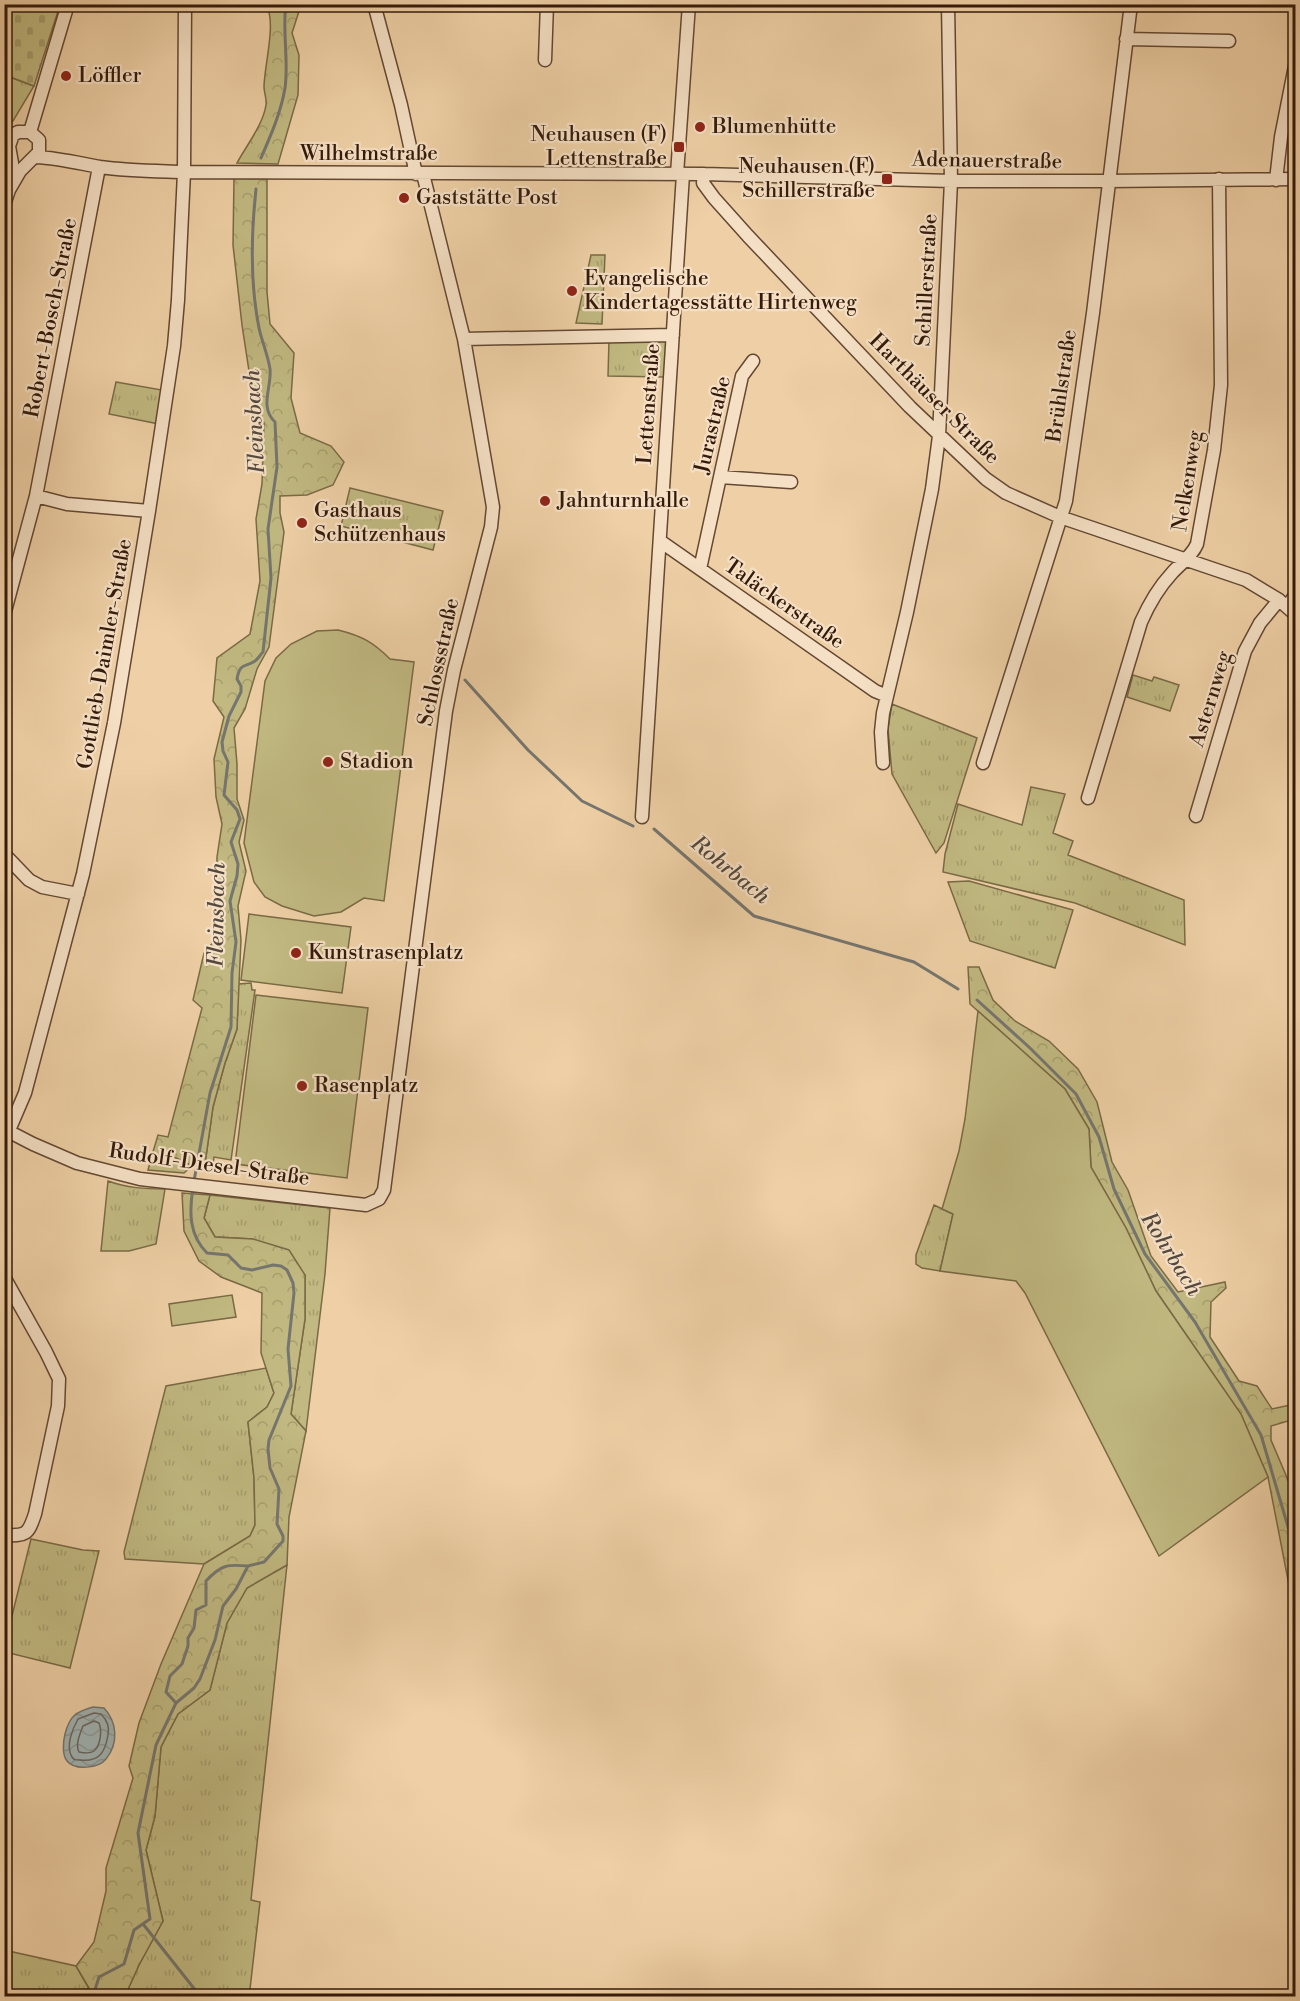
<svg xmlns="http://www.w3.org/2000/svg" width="1300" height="2001" font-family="'Libre Bodoni',serif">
  <defs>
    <pattern id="grass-tufts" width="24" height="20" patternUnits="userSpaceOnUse" patternTransform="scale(1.5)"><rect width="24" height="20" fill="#c1b981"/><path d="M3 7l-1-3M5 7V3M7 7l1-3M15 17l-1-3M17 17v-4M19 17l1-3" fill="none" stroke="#a69e6e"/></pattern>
    <pattern id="forest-crowns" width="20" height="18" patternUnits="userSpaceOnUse" patternTransform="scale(1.5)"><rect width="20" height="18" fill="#c1b981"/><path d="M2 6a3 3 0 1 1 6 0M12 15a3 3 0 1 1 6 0" fill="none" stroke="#a69e6e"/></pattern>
    <pattern id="cemetery-stones" width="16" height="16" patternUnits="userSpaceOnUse" patternTransform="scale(1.5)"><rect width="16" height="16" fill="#c1b981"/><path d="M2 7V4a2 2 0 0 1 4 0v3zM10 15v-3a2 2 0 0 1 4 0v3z" fill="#a69e6e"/></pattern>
    <pattern id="water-waves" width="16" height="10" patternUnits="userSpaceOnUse" patternTransform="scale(1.5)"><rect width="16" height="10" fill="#a0b3b4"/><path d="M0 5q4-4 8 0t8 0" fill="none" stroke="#8a9999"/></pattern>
  </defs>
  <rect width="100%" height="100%" fill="#efd0a6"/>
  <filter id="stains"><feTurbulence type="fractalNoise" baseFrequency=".00333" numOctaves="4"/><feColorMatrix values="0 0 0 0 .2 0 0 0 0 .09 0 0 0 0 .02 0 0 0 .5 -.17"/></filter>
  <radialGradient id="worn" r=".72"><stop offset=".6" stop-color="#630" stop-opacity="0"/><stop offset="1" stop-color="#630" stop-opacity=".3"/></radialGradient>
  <path fill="url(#grass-tufts)" stroke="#7a6a46" stroke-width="1.5" d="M 4,75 L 34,86 L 13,121 L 5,125 Z
    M 591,255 L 605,255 L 602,324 L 576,323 Z
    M 609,340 L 667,340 L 665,377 L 608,376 Z
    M 116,382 L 162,390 L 159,424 L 109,414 Z
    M 350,488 L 443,511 L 433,550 L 341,526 Z
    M 1133,675 L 1152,681 L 1154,677 L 1179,685 L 1170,711 L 1127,697 Z
    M 892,704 L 977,738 L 944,843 L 936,853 L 892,774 L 888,729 Z
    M 1031,787 L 1065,794 L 1053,833 L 1073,841 L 1068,855 L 1184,900 L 1185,945 L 1075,903 L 943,872 L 945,854 L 958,804 L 1022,825 Z
    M 969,881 L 1073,910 L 1055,968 L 970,941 L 948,882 Z
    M 251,983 L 252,990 L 255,990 L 231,1160 L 214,1157 L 212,1172 L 204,1171 L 213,1107 L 225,1063 L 237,1029 L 238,984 Z
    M 152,1155 L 174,1157 L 192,1166 L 184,1173 L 148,1170 Z
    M 108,1181 C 127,1188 145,1189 165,1189 L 156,1244 L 129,1251 L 101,1251 Z
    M 210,1195 L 330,1208 L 325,1274 L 306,1431 L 291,1414 L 305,1319 L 305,1275 L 253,1239 L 215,1237 L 204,1218 Z
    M 934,1205 L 953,1214 L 940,1271 L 922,1268 L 916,1264 L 916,1255 Z
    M 266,1368 L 274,1393 L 267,1407 L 248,1422 L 254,1478 L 255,1525 L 250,1536 L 204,1564 L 125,1559 L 124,1552 L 166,1386 Z
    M 31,1539 L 83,1550 L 99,1551 L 70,1668 L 5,1652 L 5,1644 Z
    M 287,1565 L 251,1900 L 260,1902 L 250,1989 L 257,1996 L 125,1996 L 139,1965 L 163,1921 L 146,1850 L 155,1816 L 161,1747 L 178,1714 L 210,1690 L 227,1623 L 247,1588 Z
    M 4,1950 L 76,1966 L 89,1989 L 74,1996 L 5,1996 Z"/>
  <path fill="url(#forest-crowns)" stroke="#7a6a46" stroke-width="1.5" d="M 266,5 L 301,5 L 292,33 L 299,55 L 298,95 L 278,164 L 237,163 C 246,146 263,125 266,105 C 267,99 264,93 264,87 C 264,66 277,22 266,5 Z
    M 234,178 L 267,179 L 267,292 L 270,324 L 294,353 L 291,398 L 300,433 L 331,446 L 344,462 L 333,485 L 307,495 L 280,496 L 280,513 L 284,532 L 269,647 L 257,669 L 245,709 L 234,728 L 237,764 L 237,799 L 244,820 L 239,842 L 246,871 L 238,906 L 241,940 L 237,1029 L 225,1063 L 213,1107 L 204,1171 L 174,1157 L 152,1155 L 158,1135 L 168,1137 L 202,1008 L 193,1000 L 204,953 L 216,939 L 217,857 L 222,824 L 216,797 L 214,759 L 224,717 L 213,701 L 217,658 L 250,634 L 260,581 L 256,519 L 262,484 L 264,423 L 251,384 L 242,325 L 233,245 Z
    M 968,967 L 979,967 L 993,1000 L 1015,1021 L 1049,1041 L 1078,1069 L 1097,1102 L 1112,1162 L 1128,1190 L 1151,1256 L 1178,1292 L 1225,1282 L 1226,1288 L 1211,1302 L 1210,1337 L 1239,1381 L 1257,1386 L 1272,1409 L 1295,1404 L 1295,1419 L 1271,1426 L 1271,1440 L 1291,1487 L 1295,1507 L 1295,1616 L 1268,1477 L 1241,1414 L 1156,1291 L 1126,1228 L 1091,1167 L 1089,1129 L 1065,1089 L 970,1004 Z
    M 182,1193 L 210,1195 L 204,1218 L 215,1237 L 253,1239 L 289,1250 L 305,1275 L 305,1319 L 291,1414 L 306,1431 L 289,1517 L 287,1565 L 247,1588 L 227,1623 L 210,1690 L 178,1714 L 161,1747 L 155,1816 L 146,1850 L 163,1921 L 139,1965 L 125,1996 L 74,1996 L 89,1988 L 76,1966 L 94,1942 L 106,1891 L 106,1868 L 133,1778 L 129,1766 L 139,1723 L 161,1664 L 204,1564 L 250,1536 L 255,1525 L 254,1478 L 248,1422 L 267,1407 L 274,1393 L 261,1353 L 262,1293 L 221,1277 L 199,1261 L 184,1231 Z"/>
  <path fill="url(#cemetery-stones)" stroke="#7a6a46" stroke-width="1.5" d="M 4,5 L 60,5 L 34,86 L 5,75 Z"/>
  <path fill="#c1b981" stroke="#7a6a46" stroke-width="1.5" d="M 338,630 C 362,636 373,642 390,659 L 414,662 L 384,901 L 364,898 L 341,912 L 314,916 L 282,906 L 265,897 L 254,882 L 244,843 L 265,681 L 276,658 L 291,644 L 317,631 Z
    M 249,914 L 351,927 L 342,993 L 241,980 Z
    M 256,995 L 368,1008 L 347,1178 L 235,1164 Z
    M 978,1011 L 1065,1089 L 1089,1129 L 1091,1167 L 1126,1228 L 1156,1291 L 1241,1414 L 1268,1477 L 1159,1556 L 1025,1293 L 1016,1281 L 940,1271 L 953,1214 L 942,1209 L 959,1151 L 965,1119 Z
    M 232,1295 L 236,1317 L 172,1326 L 169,1304 Z"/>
  <path fill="url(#water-waves)" stroke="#757670" stroke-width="1.5" d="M 93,1707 L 104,1708 C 117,1722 119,1743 106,1759 C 99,1768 75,1771 67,1761 C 62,1755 63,1742 65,1734 C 70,1715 76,1712 93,1707 Z"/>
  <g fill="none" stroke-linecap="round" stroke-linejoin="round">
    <path stroke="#6a6660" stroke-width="1.5" d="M 94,1713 L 101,1714 C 107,1720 110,1726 108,1735 C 105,1753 99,1762 80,1760 C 76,1760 74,1760 72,1757 C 65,1746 73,1728 78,1719 Z
      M 94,1721 L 99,1723 C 102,1730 101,1745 94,1751 C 90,1754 84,1753 79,1752 C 75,1744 80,1734 83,1726 Z"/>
    <path stroke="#757670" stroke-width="3" d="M 261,158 C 271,135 281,112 285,88 C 289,60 282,32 286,4
      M 465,680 L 528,750 L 582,801 L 633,826
      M 654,829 L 754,916 L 914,962 L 958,989
      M 977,1000 L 1030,1048 L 1076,1094 L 1099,1137 L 1114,1189 L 1145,1254 L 1195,1322 L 1261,1435 L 1296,1554
      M 194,1181 L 210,1093 L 231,1027 L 232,973 L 236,942 L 230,901 L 237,876 L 238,864 L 231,842 L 240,819 L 237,810 L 224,795 L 228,762 L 223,751 L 222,742 L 229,716 L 241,692 L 241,686 L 237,679 C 240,662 245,668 255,661 C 258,659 260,655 263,652 L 271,578 L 268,529 L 277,467 L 275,422 C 259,407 272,387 270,369 C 268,355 262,342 259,328 C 250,283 251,235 256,189
      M 176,1703 L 166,1692 L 170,1676 L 182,1664 L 188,1646 L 188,1638 L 194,1628 L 196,1610 L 206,1605 L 206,1581 C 221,1565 227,1564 248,1566
      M 143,1924 L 200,1996
      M 93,1996 L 99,1977 L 124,1964 L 134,1930 L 150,1919 L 138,1833 L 156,1745 L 176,1703 L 194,1688 L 200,1679 L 215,1640 L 223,1606 L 236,1589 L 248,1566 L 264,1562 L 283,1541 L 283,1536 L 277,1524 L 279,1489 L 270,1468 L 268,1449 L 269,1440 L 291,1386 L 288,1349 L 294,1293 L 293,1283 L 287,1270 L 281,1266 L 273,1265 L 252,1270 L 241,1268 L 228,1255 L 207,1253 C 189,1235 189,1212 193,1188"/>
    <g stroke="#634832" stroke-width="15">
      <path id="minor" d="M 374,4 L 401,105 L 416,174
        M 1126,39 L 1229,41
        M 545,60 L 547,4
        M 30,132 L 68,4
        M 36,157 C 58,158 78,163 100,167 C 128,171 156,171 184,172 L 704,174 L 951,181 L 1108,181 L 1296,179
        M 677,174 L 689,4
        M 704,174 L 703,183 L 714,198 L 748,236 L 910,407 L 986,479 L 1006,493 L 1060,517 L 1246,580 L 1279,600 L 1296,615
        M 1276,180 L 1281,137 L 1296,61
        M 4,205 L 9,190 L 12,163 L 9,146 L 13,135 L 18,132 L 30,132 L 39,140 L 39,152 L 20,171 L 9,190
        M 464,339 L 673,335
        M 720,477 L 791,482
        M 36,496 L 67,504 L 149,511
        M 660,541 L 875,691 L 887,696
        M 700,569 L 742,376 L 753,361
        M 1287,607 L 1296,594
        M 4,615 L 36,496 L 99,167
        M 883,763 L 881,732 L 883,713 L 907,612 L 932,489 L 939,436 L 951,181 L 948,4
        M 983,763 L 1066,501 L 1093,313 L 1131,4
        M 1088,798 L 1141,622 C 1149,604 1159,587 1172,573 C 1181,563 1192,556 1197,544 L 1214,450 L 1221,385 L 1219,179
        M 1196,816 L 1245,651 L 1260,623 L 1279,600
        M 642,817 L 683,174
        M 4,854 L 29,880 L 42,887 L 78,894
        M 4,1129 L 33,1144 L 77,1163 L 140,1179 L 366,1205 L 379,1199 L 384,1190 L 446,711 L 454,670 L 491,527 L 493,507 L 464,339 L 423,174
        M 4,1142 L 25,1093 L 83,874 L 114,723 L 149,511 L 174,346 L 178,300 L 184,172 L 185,4
        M 4,1277 L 46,1352 L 59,1379 L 58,1406 L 35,1514 C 28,1535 26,1536 4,1535"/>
    </g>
    <use href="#minor" stroke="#f5e0c5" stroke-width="12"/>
  </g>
  <g fill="#8f2418" stroke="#f5e0c5" stroke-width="2">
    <circle cx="66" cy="76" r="6"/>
    <circle cx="700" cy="127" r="6"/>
    <rect x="673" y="141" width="12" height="12" rx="3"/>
    <rect x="881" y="173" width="12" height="12" rx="3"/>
    <circle cx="404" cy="198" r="6"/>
    <circle cx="572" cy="291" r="6"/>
    <circle cx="545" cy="501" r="6"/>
    <circle cx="302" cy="523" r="6"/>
    <circle cx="328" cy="762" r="6"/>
    <circle cx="296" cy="953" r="6"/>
    <circle cx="302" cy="1086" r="6"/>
  </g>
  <g text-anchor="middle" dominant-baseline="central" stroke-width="4.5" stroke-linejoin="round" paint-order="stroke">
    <g font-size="21" fill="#341a0b" stroke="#f5e0c5" text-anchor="start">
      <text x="78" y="76">Löffler</text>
      <text x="712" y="127">Blumenhütte</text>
      <text x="667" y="135" text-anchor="end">Neuhausen (F)<tspan x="667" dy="24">Lettenstraße</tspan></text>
      <text x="875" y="167" text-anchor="end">Neuhausen (F)<tspan x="875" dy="24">Schillerstraße</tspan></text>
      <text x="416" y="198">Gaststätte Post</text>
      <text x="584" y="279">Evangelische<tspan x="584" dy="24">Kindertagesstätte Hirtenweg</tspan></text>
      <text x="557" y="501">Jahnturnhalle</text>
      <text x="314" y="511">Gasthaus<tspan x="314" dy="24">Schützenhaus</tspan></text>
      <text x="340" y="762">Stadion</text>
      <text x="308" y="953">Kunstrasenplatz</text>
      <text x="314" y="1086">Rasenplatz</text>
    </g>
    <g font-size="21" fill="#341a0b" stroke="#f5e0c5">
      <text x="369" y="154">Wilhelmstraße</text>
      <text transform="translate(987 161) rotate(1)">Adenauerstraße</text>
      <text transform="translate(927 280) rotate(-87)">Schillerstraße</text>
      <text transform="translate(51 318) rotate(-79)">Robert-Bosch-Straße</text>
      <text transform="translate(1062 386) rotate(-82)">Brühlstraße</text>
      <text transform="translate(934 399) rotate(45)">Harthäuser Straße</text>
      <text transform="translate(649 404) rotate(-86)">Lettenstraße</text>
      <text transform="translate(713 425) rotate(-77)">Jurastraße</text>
      <text transform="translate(1188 481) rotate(-81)">Nelkenweg</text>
      <text transform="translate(784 604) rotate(35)">Taläckerstraße</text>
      <text transform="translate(105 654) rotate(-80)">Gottlieb-Daimler-Straße</text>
      <text transform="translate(439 662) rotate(-78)">Schlossstraße</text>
      <text transform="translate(1211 699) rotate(-73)">Asternweg</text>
      <text transform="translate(209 1165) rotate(8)">Rudolf-Diesel-Straße</text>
    </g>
    <g font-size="22" font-style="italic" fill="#54483e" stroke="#f5e0c5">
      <text transform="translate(255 422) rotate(-93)">Fleinsbach</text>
      <text transform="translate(730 870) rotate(39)">Rohrbach</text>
      <text transform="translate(217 915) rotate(-89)">Fleinsbach</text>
      <text transform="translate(1171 1254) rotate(58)">Rohrbach</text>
    </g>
  </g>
  <rect width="1300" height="2001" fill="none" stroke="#efd0a6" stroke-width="24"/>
  <rect x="6" y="6" width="1288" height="1989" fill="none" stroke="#341a0b" stroke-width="3"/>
  <rect x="12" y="12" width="1276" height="1977" fill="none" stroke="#341a0b" stroke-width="1.5"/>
  <rect width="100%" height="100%" filter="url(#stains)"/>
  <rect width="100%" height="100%" fill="url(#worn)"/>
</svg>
